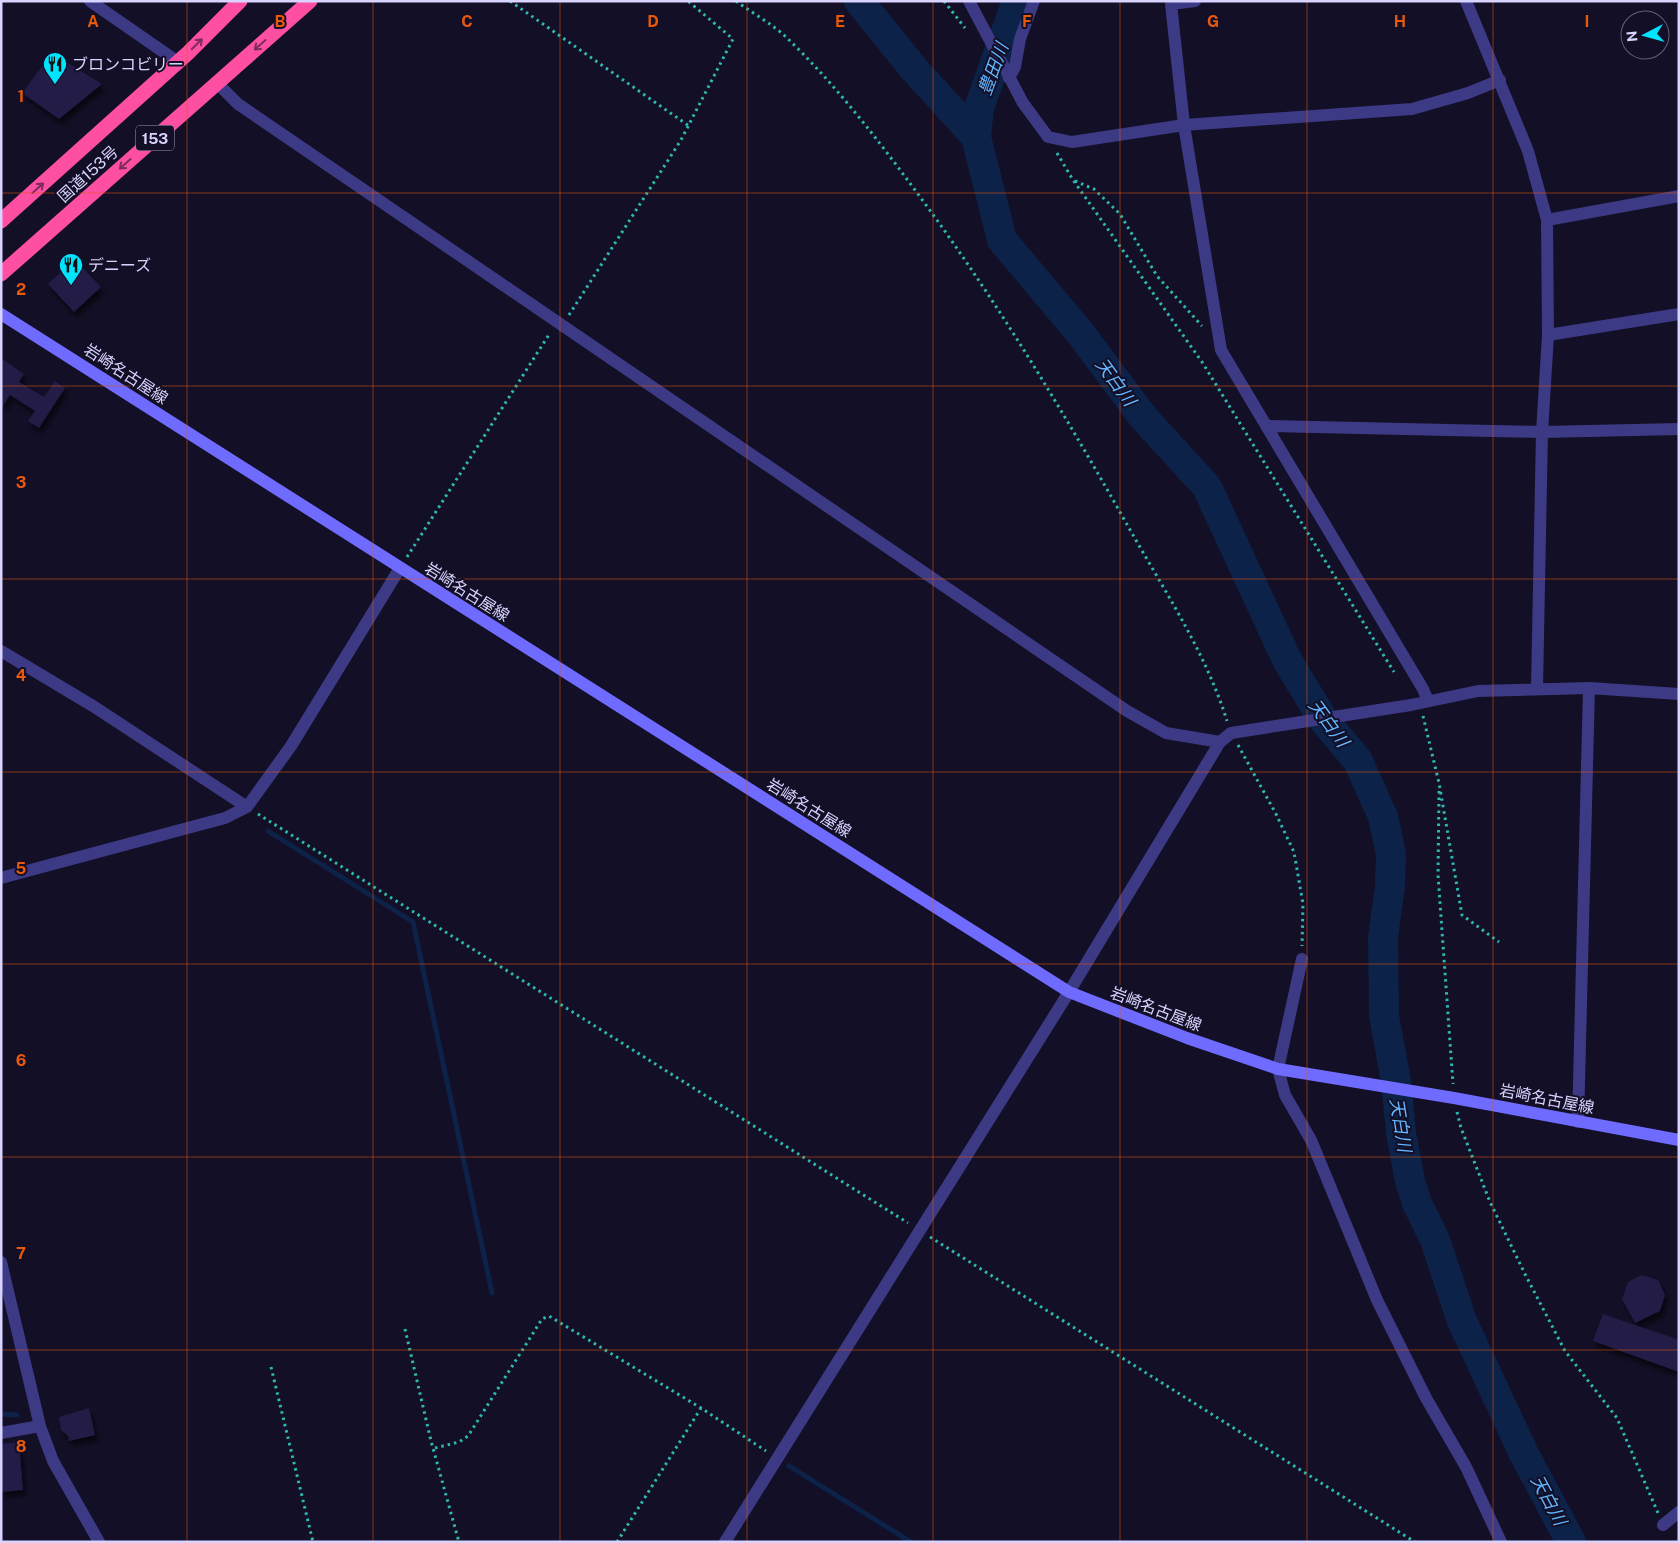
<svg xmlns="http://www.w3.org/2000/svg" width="1680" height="1543" font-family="'Public Sans','Noto Sans JP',sans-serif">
  <defs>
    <filter id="shadow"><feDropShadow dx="3" dy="5.5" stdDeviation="2.5" flood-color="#0009"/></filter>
  </defs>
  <rect width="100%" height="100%" fill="#130f26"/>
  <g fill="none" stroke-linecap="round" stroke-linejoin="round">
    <path stroke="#0c2248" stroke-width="5" d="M 268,831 L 413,922 L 492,1293
      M 1,1414 L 17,1415
      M 789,1466 L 911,1542"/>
    <path stroke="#0c2248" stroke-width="30" d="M 859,1 L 914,69 L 976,137 L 1002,240 L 1081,334 L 1143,417 L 1207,487 L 1287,660 L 1322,718 L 1358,761 L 1383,817 L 1391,854 L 1390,886 L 1383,937 L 1384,1016 L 1396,1081 L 1401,1133 L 1410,1181 L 1417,1203 L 1435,1240 L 1462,1321 L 1524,1454 L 1571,1542
      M 976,137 L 979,108 L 1017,1"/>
  </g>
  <path fill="#241b47" filter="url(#shadow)" d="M 52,53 L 102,84 L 59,119 L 22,93 Z
    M 75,259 L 101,287 L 74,312 L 48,284 Z
    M 1,358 L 24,374 L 19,382 L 44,397 L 55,381 L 65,388 L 39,428 L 28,421 L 35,411 L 10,395 L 1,409 Z
    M 1642,1275 L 1658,1280 L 1665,1295 L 1660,1311 L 1635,1323 L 1622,1299 L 1628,1282 Z
    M 1603,1314 L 1679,1340 L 1679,1372 L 1593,1341 Z
    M 89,1408 L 95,1435 L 69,1441 L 68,1436 L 61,1430 L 59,1417 Z
    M 19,1442 L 23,1490 L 1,1492 L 1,1444 Z"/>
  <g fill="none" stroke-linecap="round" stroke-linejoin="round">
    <path stroke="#2fb8b0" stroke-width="3" stroke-dasharray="2.5 4" stroke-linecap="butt" d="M 510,1 L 689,126
      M 736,1 C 752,13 771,23 786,37 C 831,80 872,132 909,182 C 991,291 1062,409 1129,528 C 1164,590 1206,653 1227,721
      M 944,1 L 965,28
      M 1057,153 L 1073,180 L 1202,362 L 1394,672
      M 1075,181 L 1094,189 L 1120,214 L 1157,276 L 1202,326
      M 569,315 L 681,140 L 733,39 L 688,1
      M 407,557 L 550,333
      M 1423,716 L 1439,783 L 1462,915 L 1499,942
      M 1238,745 L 1276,814 L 1294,852 L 1303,904 L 1302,946
      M 1439,791 L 1438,875 L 1453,1084
      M 258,814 L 908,1223
      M 1457,1112 L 1461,1128 L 1490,1202 L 1525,1274 L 1565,1351 L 1617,1418 L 1658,1513
      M 930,1237 L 1415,1542
      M 405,1329 L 431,1441 L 459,1542
      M 271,1367 L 313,1542
      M 435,1448 L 459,1442 L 468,1436 L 542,1319 L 549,1316 L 701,1408 L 766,1451
      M 617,1542 L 701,1408"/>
    <path stroke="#3d3a85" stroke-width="12" d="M 90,1 L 178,62
      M 969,1 L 1023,103 L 1048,137 L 1072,142 L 1184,125 L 1412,109 L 1468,93 L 1500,80
      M 1195,1 L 1171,4 L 1184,125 L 1221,350 L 1423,689 L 1428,701
      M 1466,1 L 1528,151 L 1547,220 L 1548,335 L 1542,432 L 1537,688
      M 1009,78 L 1015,67 L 1020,39 L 1034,1
      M 217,83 L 238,104 L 1127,711 L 1166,733 L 1220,742
      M 1547,220 L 1679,196
      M 1548,335 L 1679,314
      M 1267,426 L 1542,432 L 1679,429
      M 1,651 L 93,706 L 247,807
      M 1,878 L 225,818 L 247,807 L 291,746 L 400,568
      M 1302,959 L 1278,1069 L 1285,1095 L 1311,1140 L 1377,1300 L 1426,1398 L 1466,1467 L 1501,1542
      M 1578,1122 L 1589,688
      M 1,1262 L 40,1426 L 53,1461 L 99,1542
      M 1,1433 L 40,1426
      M 1663,1525 L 1679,1512
      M 725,1542 L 1069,992 L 1220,742 L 1231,733 L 1411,705 L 1478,691 L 1589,688 L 1679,694"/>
    <path stroke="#6f6bff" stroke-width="12" d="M 1,314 L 1069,992 L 1187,1038 L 1278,1069 L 1454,1098 L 1679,1140"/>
    <path stroke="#ff4fa3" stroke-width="15" d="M 1,221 L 188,53 L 240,1
      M 1,274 L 310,1"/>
  </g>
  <defs><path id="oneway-shaft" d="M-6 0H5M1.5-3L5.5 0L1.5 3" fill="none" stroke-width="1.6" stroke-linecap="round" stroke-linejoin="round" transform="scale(1.25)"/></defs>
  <g stroke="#7d2c5e">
    <use href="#oneway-shaft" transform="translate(197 44) rotate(-45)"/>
    <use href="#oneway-shaft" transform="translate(260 45) rotate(139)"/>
    <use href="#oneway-shaft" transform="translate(125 164) rotate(138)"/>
    <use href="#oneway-shaft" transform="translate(38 188) rotate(-42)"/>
  </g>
  <path fill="none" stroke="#e8590c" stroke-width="1" stroke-opacity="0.55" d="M 187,1 L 187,1542M 373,1 L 373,1542M 560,1 L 560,1542M 747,1 L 747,1542M 933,1 L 933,1542M 1120,1 L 1120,1542M 1307,1 L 1307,1542M 1493,1 L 1493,1542M 1,193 L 1679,193M 1,386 L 1679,386M 1,579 L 1679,579M 1,772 L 1679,772M 1,964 L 1679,964M 1,1157 L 1679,1157M 1,1350 L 1679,1350"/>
  <defs>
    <g id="restaurant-pin" transform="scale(1.25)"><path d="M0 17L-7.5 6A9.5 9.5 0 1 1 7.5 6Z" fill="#00e5ff" stroke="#130f26"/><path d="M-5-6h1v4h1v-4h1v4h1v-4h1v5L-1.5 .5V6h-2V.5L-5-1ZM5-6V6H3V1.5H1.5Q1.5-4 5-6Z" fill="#111"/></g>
  </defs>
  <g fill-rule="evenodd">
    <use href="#restaurant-pin" x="55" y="64"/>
    <use href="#restaurant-pin" x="71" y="265"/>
  </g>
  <g text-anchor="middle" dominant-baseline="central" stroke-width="4" stroke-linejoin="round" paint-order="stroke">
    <rect fill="#130f26" stroke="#9e99be" stroke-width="1" x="136" y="125.5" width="38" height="25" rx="4"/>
    <g font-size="15" font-weight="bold" fill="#d9d4ff">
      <text x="155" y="138">153</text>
    </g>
    <g font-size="16" fill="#d9d4ff" stroke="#130f26" text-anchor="start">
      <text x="72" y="64">ブロンコビリー</text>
      <text x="88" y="265">デニーズ</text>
    </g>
    <g font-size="16" fill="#d9d4ff" stroke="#130f26">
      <text transform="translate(88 174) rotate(-42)">国道153号</text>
      <text transform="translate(126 374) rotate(33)">岩崎名古屋線</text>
      <text transform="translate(467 592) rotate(32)">岩崎名古屋線</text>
      <text transform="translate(809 808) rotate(32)">岩崎名古屋線</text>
      <text transform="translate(1156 1009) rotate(21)">岩崎名古屋線</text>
      <text transform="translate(1547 1099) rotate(11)">岩崎名古屋線</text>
    </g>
    <g font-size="18" font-style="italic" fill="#62b6ff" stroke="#130f26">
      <text transform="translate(993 69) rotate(-70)">豊田川</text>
      <text transform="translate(1116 382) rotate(54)">天白川</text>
      <text transform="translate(1329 723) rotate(54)">天白川</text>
      <text transform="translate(1401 1125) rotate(81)">天白川</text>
      <text transform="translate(1549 1500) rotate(62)">天白川</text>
    </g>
  </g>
  <g font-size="16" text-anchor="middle" font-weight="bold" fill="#e8590c" stroke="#130f26" stroke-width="4" stroke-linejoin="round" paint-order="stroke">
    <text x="93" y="27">A</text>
    <text x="280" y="27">B</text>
    <text x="467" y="27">C</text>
    <text x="653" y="27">D</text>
    <text x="840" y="27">E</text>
    <text x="1027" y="27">F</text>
    <text x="1213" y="27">G</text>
    <text x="1400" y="27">H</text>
    <text x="1587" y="27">I</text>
    <text x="21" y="102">1</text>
    <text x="21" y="295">2</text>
    <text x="21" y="488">3</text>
    <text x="21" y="681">4</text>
    <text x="21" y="874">5</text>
    <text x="21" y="1066">6</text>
    <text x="21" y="1259">7</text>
    <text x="21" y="1452">8</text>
  </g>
  <rect width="1680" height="1543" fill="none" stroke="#d9d4ff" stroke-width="5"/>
  <g transform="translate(1645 35) rotate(264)"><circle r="24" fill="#130f26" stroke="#625e7d"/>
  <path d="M0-4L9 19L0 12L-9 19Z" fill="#00e5ff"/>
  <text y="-8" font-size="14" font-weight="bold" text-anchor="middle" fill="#d9d4ff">N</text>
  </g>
</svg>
